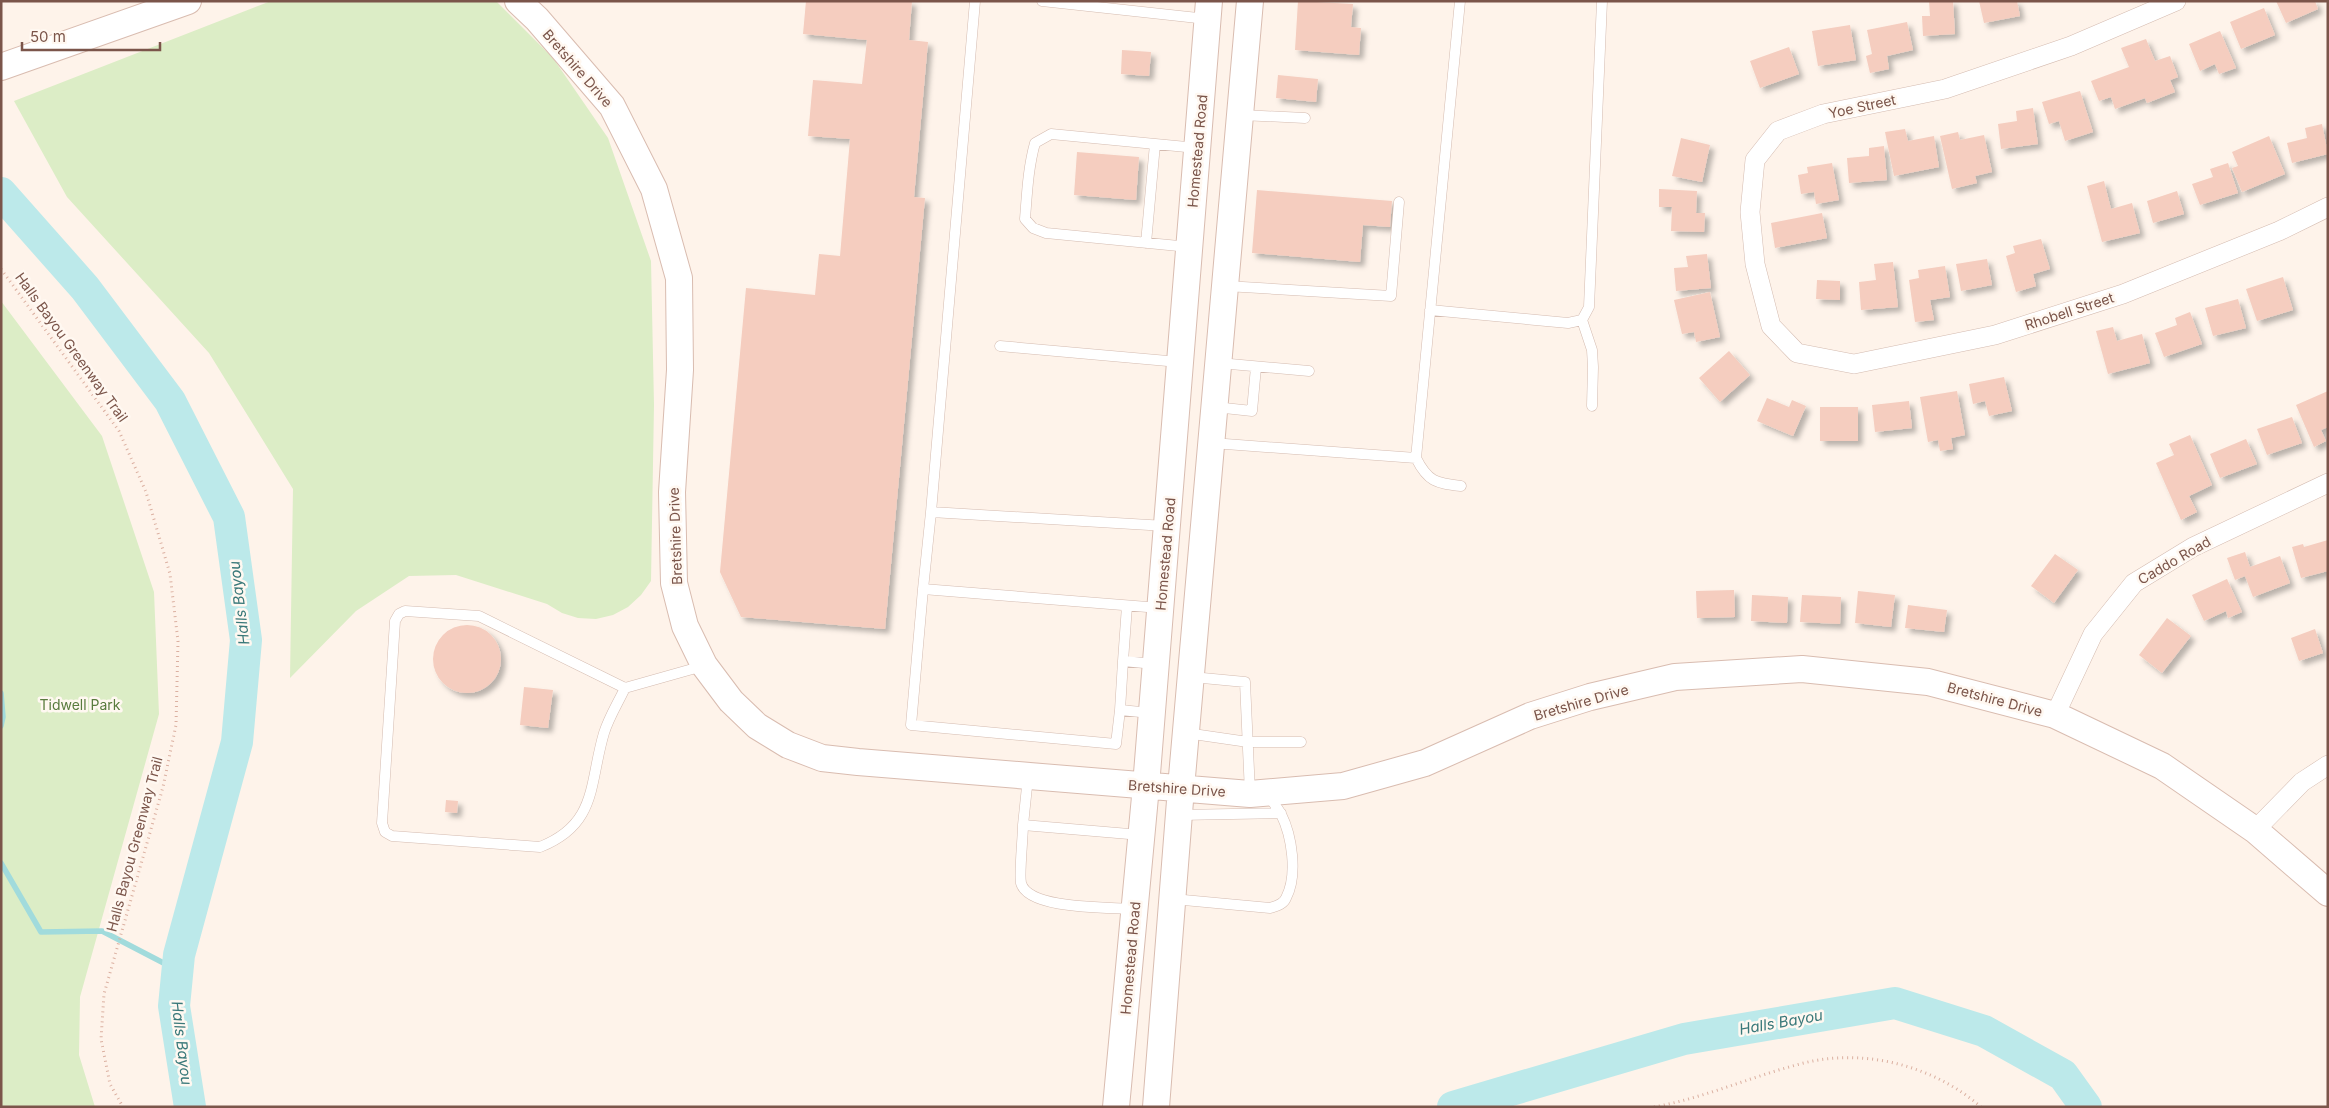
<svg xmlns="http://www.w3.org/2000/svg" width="2329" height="1108" font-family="Inter,sans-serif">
  <defs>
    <filter id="shadow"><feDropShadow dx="4.5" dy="4.5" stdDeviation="2.5" flood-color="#0004"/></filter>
  </defs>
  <rect width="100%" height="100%" fill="#fef3ea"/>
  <path fill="#dcedc6" d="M 271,1 L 496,1 L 553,58 L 608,138 L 651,261 L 654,405 L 651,581 L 641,595 L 628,607 L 613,615 L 596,619 L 578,618 L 562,613 L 547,604 L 456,575 L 409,576 L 356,611 L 290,678 L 293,489 L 209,353 L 67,197 L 14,101 Z
    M 1,301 L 102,436 L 154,592 L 159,714 L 80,997 L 79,1055 L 95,1107 L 1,1107 Z"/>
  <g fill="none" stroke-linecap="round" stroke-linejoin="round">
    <path stroke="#a1dbdc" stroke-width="5.5" d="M 1,693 L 3,717 L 1,726
      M 1,863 L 41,932 L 102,931 L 177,970"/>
    <path stroke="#bce9ea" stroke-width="32" d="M 1,193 L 85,288 L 170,401 L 229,517 L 246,640 L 237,742 L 179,955 L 174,1006 L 190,1107
      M 1453,1107 L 1684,1039 L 1895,1003 L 1984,1031 L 2063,1075 L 2086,1107"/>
  </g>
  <path fill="#f5cdbf" filter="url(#shadow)" d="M 806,1 L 912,1 L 909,40 L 928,42 L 914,197 L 925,198 L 885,629 L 741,617 L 720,572 L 746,288 L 815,295 L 819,254 L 840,256 L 850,139 L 808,136 L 813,80 L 862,84 L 867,40 L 803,34 Z
    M 1298,1 L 1353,4 L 1351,27 L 1361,28 L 1359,55 L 1295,50 Z
    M 1929,1 L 1953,1 L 1955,34 L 1923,36 L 1922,16 L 1930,16 Z
    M 1979,1 L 2017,1 L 2020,16 L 1984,23 Z
    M 2276,1 L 2315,1 L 2318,9 L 2286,23 Z
    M 2264,8 L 2275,35 L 2241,49 L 2230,22 Z
    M 1907,22 L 1913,50 L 1887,56 L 1889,69 L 1870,73 L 1866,56 L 1872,54 L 1867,30 Z
    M 1850,25 L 1856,60 L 1818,66 L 1812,31 Z
    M 2220,31 L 2236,68 L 2219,74 L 2215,64 L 2200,71 L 2189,44 Z
    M 2146,39 L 2155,61 L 2170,56 L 2178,77 L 2170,80 L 2175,92 L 2147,103 L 2145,98 L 2115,109 L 2111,97 L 2099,101 L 2091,81 L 2129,67 L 2121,48 Z
    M 1789,47 L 1799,74 L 1760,88 L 1750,61 Z
    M 1122,50 L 1151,52 L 1149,76 L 1121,74 Z
    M 1278,75 L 1318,79 L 1316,102 L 1276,98 Z
    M 2080,91 L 2093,132 L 2065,141 L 2059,121 L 2049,124 L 2042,102 Z
    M 2033,108 L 2038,144 L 2001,149 L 1998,124 L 2017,121 L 2016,111 Z
    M 2322,124 L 2328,154 L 2292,163 L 2287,143 L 2307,138 L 2305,128 Z
    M 1905,129 L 1908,141 L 1934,136 L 1939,167 L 1894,176 L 1885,132 Z
    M 1958,132 L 1960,140 L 1984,135 L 1992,172 L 1975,176 L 1977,183 L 1952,189 L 1940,136 Z
    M 2269,136 L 2285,174 L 2242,192 L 2232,168 L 2238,166 L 2232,152 Z
    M 1681,138 L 1710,145 L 1702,182 L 1672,176 Z
    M 1884,146 L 1887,180 L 1849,183 L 1847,158 L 1869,156 L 1869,148 Z
    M 1077,152 L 1139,157 L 1136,200 L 1074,195 Z
    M 1832,163 L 1839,200 L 1816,204 L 1814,192 L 1801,194 L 1798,175 L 1808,173 L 1807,167 Z
    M 2228,163 L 2238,193 L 2200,205 L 2192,184 L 2213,177 L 2210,169 Z
    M 2104,181 L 2111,209 L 2132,203 L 2140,233 L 2102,242 L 2087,186 Z
    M 1659,189 L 1697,191 L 1696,213 L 1705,213 L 1704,232 L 1671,231 L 1672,207 L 1659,207 Z
    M 1257,190 L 1392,201 L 1390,227 L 1363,225 L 1360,262 L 1252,253 Z
    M 2177,191 L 2184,214 L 2153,223 L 2147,201 Z
    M 1822,213 L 1827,238 L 1775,248 L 1771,223 Z
    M 2041,239 L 2050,269 L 2033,274 L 2036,286 L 2016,292 L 2006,256 L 2015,253 L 2013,246 Z
    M 1707,254 L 1711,288 L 1676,291 L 1674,268 L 1688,267 L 1686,256 Z
    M 1987,259 L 1992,285 L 1961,291 L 1956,264 Z
    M 1893,262 L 1898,307 L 1861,310 L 1859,282 L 1876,280 L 1874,264 Z
    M 1945,266 L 1950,297 L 1930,300 L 1934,320 L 1915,322 L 1909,280 L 1919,278 L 1918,270 Z
    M 2283,277 L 2293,310 L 2257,321 L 2246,289 Z
    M 1817,280 L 1840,281 L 1840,300 L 1816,299 Z
    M 1710,292 L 1720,337 L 1696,342 L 1694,332 L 1682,334 L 1674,300 Z
    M 2238,299 L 2246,328 L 2213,336 L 2205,308 Z
    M 2190,312 L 2202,344 L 2164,357 L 2155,333 L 2177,325 L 2175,318 Z
    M 2113,327 L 2117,341 L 2142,334 L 2150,363 L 2108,374 L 2096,331 Z
    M 1729,351 L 1750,375 L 1720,402 L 1699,378 Z
    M 2004,377 L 2012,411 L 1989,416 L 1985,401 L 1973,404 L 1969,384 Z
    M 1957,391 L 1965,435 L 1951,438 L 1953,449 L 1940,451 L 1938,440 L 1928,442 L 1920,397 Z
    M 2328,391 L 2328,427 L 2321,430 L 2326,441 L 2314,447 L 2296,405 Z
    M 1767,398 L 1789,407 L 1792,400 L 1806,406 L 1793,436 L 1757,421 Z
    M 1909,401 L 1912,428 L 1875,432 L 1872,405 Z
    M 1820,407 L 1858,407 L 1858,441 L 1820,441 Z
    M 2292,417 L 2302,443 L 2267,455 L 2257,429 Z
    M 2190,435 L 2212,485 L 2189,496 L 2197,512 L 2181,520 L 2156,463 L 2174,455 L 2169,444 Z
    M 2246,439 L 2257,464 L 2220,478 L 2210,454 Z
    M 2328,540 L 2328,571 L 2301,578 L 2292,547 L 2303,544 L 2304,547 Z
    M 2245,552 L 2250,567 L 2280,556 L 2290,583 L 2253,597 L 2245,576 L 2235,580 L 2227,558 Z
    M 2055,554 L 2078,570 L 2054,603 L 2031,586 Z
    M 2227,579 L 2242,612 L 2228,618 L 2226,611 L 2204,621 L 2192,595 Z
    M 1734,590 L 1735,617 L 1697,618 L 1696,591 Z
    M 1858,591 L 1895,595 L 1891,627 L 1855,623 Z
    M 1752,595 L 1788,597 L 1787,623 L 1751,621 Z
    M 1802,595 L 1841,597 L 1840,624 L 1800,622 Z
    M 1908,605 L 1947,610 L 1944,632 L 1905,628 Z
    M 2167,618 L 2191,636 L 2162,673 L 2139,655 Z
    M433 659a34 34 0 1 1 68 0a34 34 0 1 1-68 0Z
    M 2315,629 L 2323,653 L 2299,661 L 2291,638 Z
    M 524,687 L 553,690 L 548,728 L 520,725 Z
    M 446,800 L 458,801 L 457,813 L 445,812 Z"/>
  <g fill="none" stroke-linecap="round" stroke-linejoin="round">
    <g stroke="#d4bbb0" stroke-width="11">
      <path id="lane" d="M 975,1 L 931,512 L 1166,526
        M 1042,1 L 1207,19
        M 1241,115 L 1305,118
        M 1146,243 L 1155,144
        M 1189,247 L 1046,233 L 1033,228 L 1025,219 C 1027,194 1028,168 1035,143 L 1051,134 L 1197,148
        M 1226,286 L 1391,296 L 1399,202
        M 1430,310 L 1568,323 L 1582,320 L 1589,307 L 1602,1
        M 1582,320 L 1592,350 L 1593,367 L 1592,406
        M 1000,346 L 1179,362
        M 1219,363 L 1309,371
        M 1215,407 L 1252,411 L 1256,367
        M 1212,443 L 1416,458 L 1460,1
        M 1416,458 C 1428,482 1436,483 1461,486
        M 931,512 L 923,589 L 1160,608
        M 923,589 L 911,725 L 1116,744 L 1120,710
        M 1127,606 L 1123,661 L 1155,664
        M 1123,661 L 1120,710 L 1151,713
        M 1192,677 L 1245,682 L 1250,793
        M 625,688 L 479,616 L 405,611 L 399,614 L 395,621 L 382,823 L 385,832 L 392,836 L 540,847 C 598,824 589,783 604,733 C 609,717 618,703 625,688 L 703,666
        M 1186,733 L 1248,742 L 1301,742
        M 1028,777 L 1023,825 L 1141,835
        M 1179,815 L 1281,813
        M 1023,825 C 1023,837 1019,874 1021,883 C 1028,910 1110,907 1133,909
        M 1173,899 L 1270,908 C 1276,906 1283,905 1286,898 C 1298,875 1292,836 1281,814 C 1277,807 1271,800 1267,794"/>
    </g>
    <g stroke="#d4bbb0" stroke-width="20">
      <path id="street" d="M 2176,1 L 2071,46 L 1945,89 L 1823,114 L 1778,131 L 1755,160 L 1750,212 L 1755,264 L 1771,326 L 1797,353 L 1854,364 L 1995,335 L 2123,294 L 2279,231 L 2328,207
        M 2055,715 L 2093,634 L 2134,583 L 2193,547 L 2328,483
        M 2255,830 L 2302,782 L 2328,765"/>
    </g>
    <g stroke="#d9bcb0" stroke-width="28">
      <path id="secondary" d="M 518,1 L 537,19 L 612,106 L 654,189 L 679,278 L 680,370 L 672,492 L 674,583 L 685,626 L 704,665 L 731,701 L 757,726 L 788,745 L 822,758 L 858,762 L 1250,794 L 1343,786 L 1425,763 L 1530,716 L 1590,697 L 1675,677 L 1802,669 L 1928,682 L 2055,715 L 2162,766 L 2255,830 L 2328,893
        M 1,67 L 188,1
        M 1116,1107 L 1146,786 L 1209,1
        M 1156,1107 L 1181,788 L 1250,1"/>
    </g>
    <path stroke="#dbb0a1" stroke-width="3" stroke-dasharray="1 4" stroke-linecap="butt" d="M 1,269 L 119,431 L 146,492 L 170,574 L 178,641 L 176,725 L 163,787 L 104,994 L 101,1039 L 110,1084 L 123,1107
      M 1654,1107 C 1704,1098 1750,1077 1800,1064 C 1862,1047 1933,1065 1981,1107"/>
    <use href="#lane" stroke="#fff" stroke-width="10"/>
    <use href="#street" stroke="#fff" stroke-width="19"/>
    <use href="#secondary" stroke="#fff" stroke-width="26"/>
  </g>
  <g text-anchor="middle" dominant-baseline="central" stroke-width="5" stroke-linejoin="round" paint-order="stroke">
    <g font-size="14" fill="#7b554a" stroke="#fff8f1">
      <text transform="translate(578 68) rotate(49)">Bretshire Drive</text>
      <text transform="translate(1862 106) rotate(-12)">Yoe Street</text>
      <text transform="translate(1197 151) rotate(-85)">Homestead Road</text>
      <text transform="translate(2069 311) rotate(-18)">Rhobell Street</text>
      <text transform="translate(72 347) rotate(54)">Halls Bayou Greenway Trail</text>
      <text transform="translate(675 536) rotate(-92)">Bretshire Drive</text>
      <text transform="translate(1165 554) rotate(-85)">Homestead Road</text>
      <text transform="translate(2174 560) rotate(-30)">Caddo Road</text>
      <text transform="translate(1995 699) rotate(15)">Bretshire Drive</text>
      <text transform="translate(1581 702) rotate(-16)">Bretshire Drive</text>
      <text transform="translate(1177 788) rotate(4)">Bretshire Drive</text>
      <text transform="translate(134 844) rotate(-75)">Halls Bayou Greenway Trail</text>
      <text transform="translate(1130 958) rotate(-85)">Homestead Road</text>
    </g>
    <g font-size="14" fill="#597b3e" stroke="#fff8f1">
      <text x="80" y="704">Tidwell Park</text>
    </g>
    <g font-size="15" font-style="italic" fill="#397879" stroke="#fff8f1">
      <text transform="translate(239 603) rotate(-97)">Halls Bayou</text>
      <text transform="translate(1781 1022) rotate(-10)">Halls Bayou</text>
      <text transform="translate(182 1043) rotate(83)">Halls Bayou</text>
    </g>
  </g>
  <rect width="2329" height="1108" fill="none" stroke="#7b554a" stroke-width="5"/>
  <path d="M22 42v8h138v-8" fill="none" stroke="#7b554a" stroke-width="2.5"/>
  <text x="30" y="42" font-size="15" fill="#7b554a" stroke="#fff8f1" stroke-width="4" paint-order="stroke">50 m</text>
</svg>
